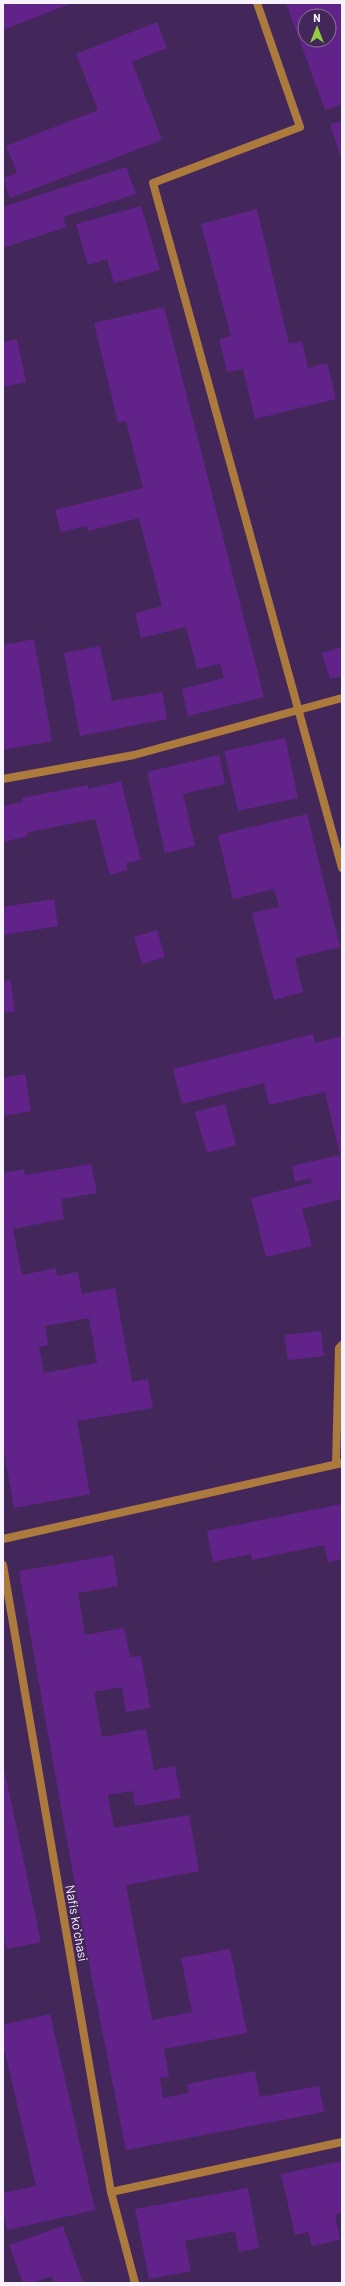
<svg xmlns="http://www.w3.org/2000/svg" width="345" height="2286" font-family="Barlow,sans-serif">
  <rect width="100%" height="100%" fill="#44275a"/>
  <path fill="#612389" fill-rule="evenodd" d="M 3,3 L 72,3 L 3,30 Z
    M 286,3 L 342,3 L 342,104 L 325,110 ZM 305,16 L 329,16 L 329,40 L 305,40 Z
    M 157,22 L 167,48 L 132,62 L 162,140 L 10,198 L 3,178 L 17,173 L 6,146 L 98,110 L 76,54 Z
    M 342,121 L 342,161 L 330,124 Z
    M 126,167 L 136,194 L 63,217 L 66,227 L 3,248 L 3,207 Z
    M 141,206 L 160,270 L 114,283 L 107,259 L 88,265 L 76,224 Z
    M 257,209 L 289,344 L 302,341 L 308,368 L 327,363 L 336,399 L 255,419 L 243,369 L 227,372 L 219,339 L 231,336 L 201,224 Z
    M 164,307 L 264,697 L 188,716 L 182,689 L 224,678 L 220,664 L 197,669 L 186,627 L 141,638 L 135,613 L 162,606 L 139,518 L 88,531 L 87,526 L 61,532 L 55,510 L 143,488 L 126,421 L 118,423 L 94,323 Z
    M 17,339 L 26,382 L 3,387 L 3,342 Z
    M 34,639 L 52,741 L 3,750 L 3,645 Z
    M 100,646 L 112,701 L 162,692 L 167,719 L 80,736 L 64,653 Z
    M 342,647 L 342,676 L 330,679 L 322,653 Z
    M 285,738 L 298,798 L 238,811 L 224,751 Z
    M 219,755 L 225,784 L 183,794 L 195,846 L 165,853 L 147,772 Z
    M 121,781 L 141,860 L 126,863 L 127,870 L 110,875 L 95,819 L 29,832 L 27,833 L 28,836 L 3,842 L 3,806 L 22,802 L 22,798 L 88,785 L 88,789 Z
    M 307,814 L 340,947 L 295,958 L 303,992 L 274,1000 L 252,913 L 279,907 L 274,889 L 233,899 L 218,835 Z
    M 54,899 L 58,926 L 3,935 L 3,907 Z
    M 157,930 L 165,957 L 142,964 L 134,937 Z
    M 10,980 L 15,1011 L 3,1013 L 3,981 Z
    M 313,1034 L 315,1043 L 342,1036 L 342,1199 L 302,1209 L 312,1246 L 266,1257 L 251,1198 L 312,1183 L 311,1178 L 295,1182 L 292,1166 L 340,1155 L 325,1092 L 269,1105 L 264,1083 L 182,1104 L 173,1069 Z
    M 25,1074 L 31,1111 L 3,1116 L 3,1078 Z
    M 225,1104 L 236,1145 L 207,1153 L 195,1112 Z
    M 91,1164 L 97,1193 L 61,1199 L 64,1219 L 13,1229 L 22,1275 L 56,1268 L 57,1276 L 78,1272 L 82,1294 L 115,1288 L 132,1382 L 148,1379 L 153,1408 L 77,1421 L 90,1494 L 14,1508 L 3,1446 L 3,1173 L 24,1169 L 25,1175 ZM 89,1318 L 97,1363 L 44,1373 L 39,1347 L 48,1345 L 45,1326 Z
    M 321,1331 L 324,1356 L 288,1360 L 284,1335 Z
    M 342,1504 L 342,1559 L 328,1562 L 324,1545 L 252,1560 L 251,1554 L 213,1562 L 207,1531 Z
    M 113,1555 L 118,1586 L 78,1593 L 85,1635 L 124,1628 L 130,1657 L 141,1656 L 150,1708 L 126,1712 L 122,1687 L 94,1692 L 102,1737 L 146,1729 L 154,1770 L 175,1766 L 181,1798 L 135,1806 L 133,1791 L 108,1795 L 114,1828 L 189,1815 L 199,1871 L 126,1885 L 152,2020 L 192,2012 L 181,1958 L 230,1949 L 247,2033 L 164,2049 L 169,2077 L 160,2078 L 163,2098 L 189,2093 L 187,2084 L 255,2071 L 260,2097 L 319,2086 L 324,2112 L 126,2150 L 89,1964 L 19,1571 Z
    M 3,1764 L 41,1942 L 6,1949 L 3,1933 Z
    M 50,2014 L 95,2210 L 7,2230 L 3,2212 L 3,2193 L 36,2186 L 5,2052 L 3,2053 L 3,2025 Z
    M 342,2161 L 342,2213 L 335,2214 L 340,2240 L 312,2246 L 308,2232 L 295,2235 L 281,2174 Z
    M 248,2188 L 259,2248 L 239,2252 L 235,2231 L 185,2241 L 191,2271 L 149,2279 L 135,2209 Z
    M 63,2226 L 83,2283 L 54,2283 L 52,2276 L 33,2283 L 23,2283 L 9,2245 Z"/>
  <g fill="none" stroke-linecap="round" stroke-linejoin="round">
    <path stroke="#ad7a3e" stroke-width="8" d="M 257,3 L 300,127 L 153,183 L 342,868
      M 3,779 L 134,755 L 342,698
      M 336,1464 L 339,1348 L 342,1345
      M 3,1539 L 342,1463
      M 3,1565 L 111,2192 L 135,2283
      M 111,2192 L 342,2142"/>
  </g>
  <g text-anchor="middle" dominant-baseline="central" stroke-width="3.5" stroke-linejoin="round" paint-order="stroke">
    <g font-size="13" fill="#f8f2ff" stroke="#44275a">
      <text transform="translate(77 1923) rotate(80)">Nafis koʻchasi</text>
    </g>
  </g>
  <rect width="345" height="2286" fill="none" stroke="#f8f2ff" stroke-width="8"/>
  <g transform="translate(317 28)"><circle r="19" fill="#44275a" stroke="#8c789c"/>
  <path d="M0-3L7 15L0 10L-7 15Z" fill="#94cc3c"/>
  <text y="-6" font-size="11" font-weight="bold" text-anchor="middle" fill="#f8f2ff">N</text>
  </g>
</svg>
